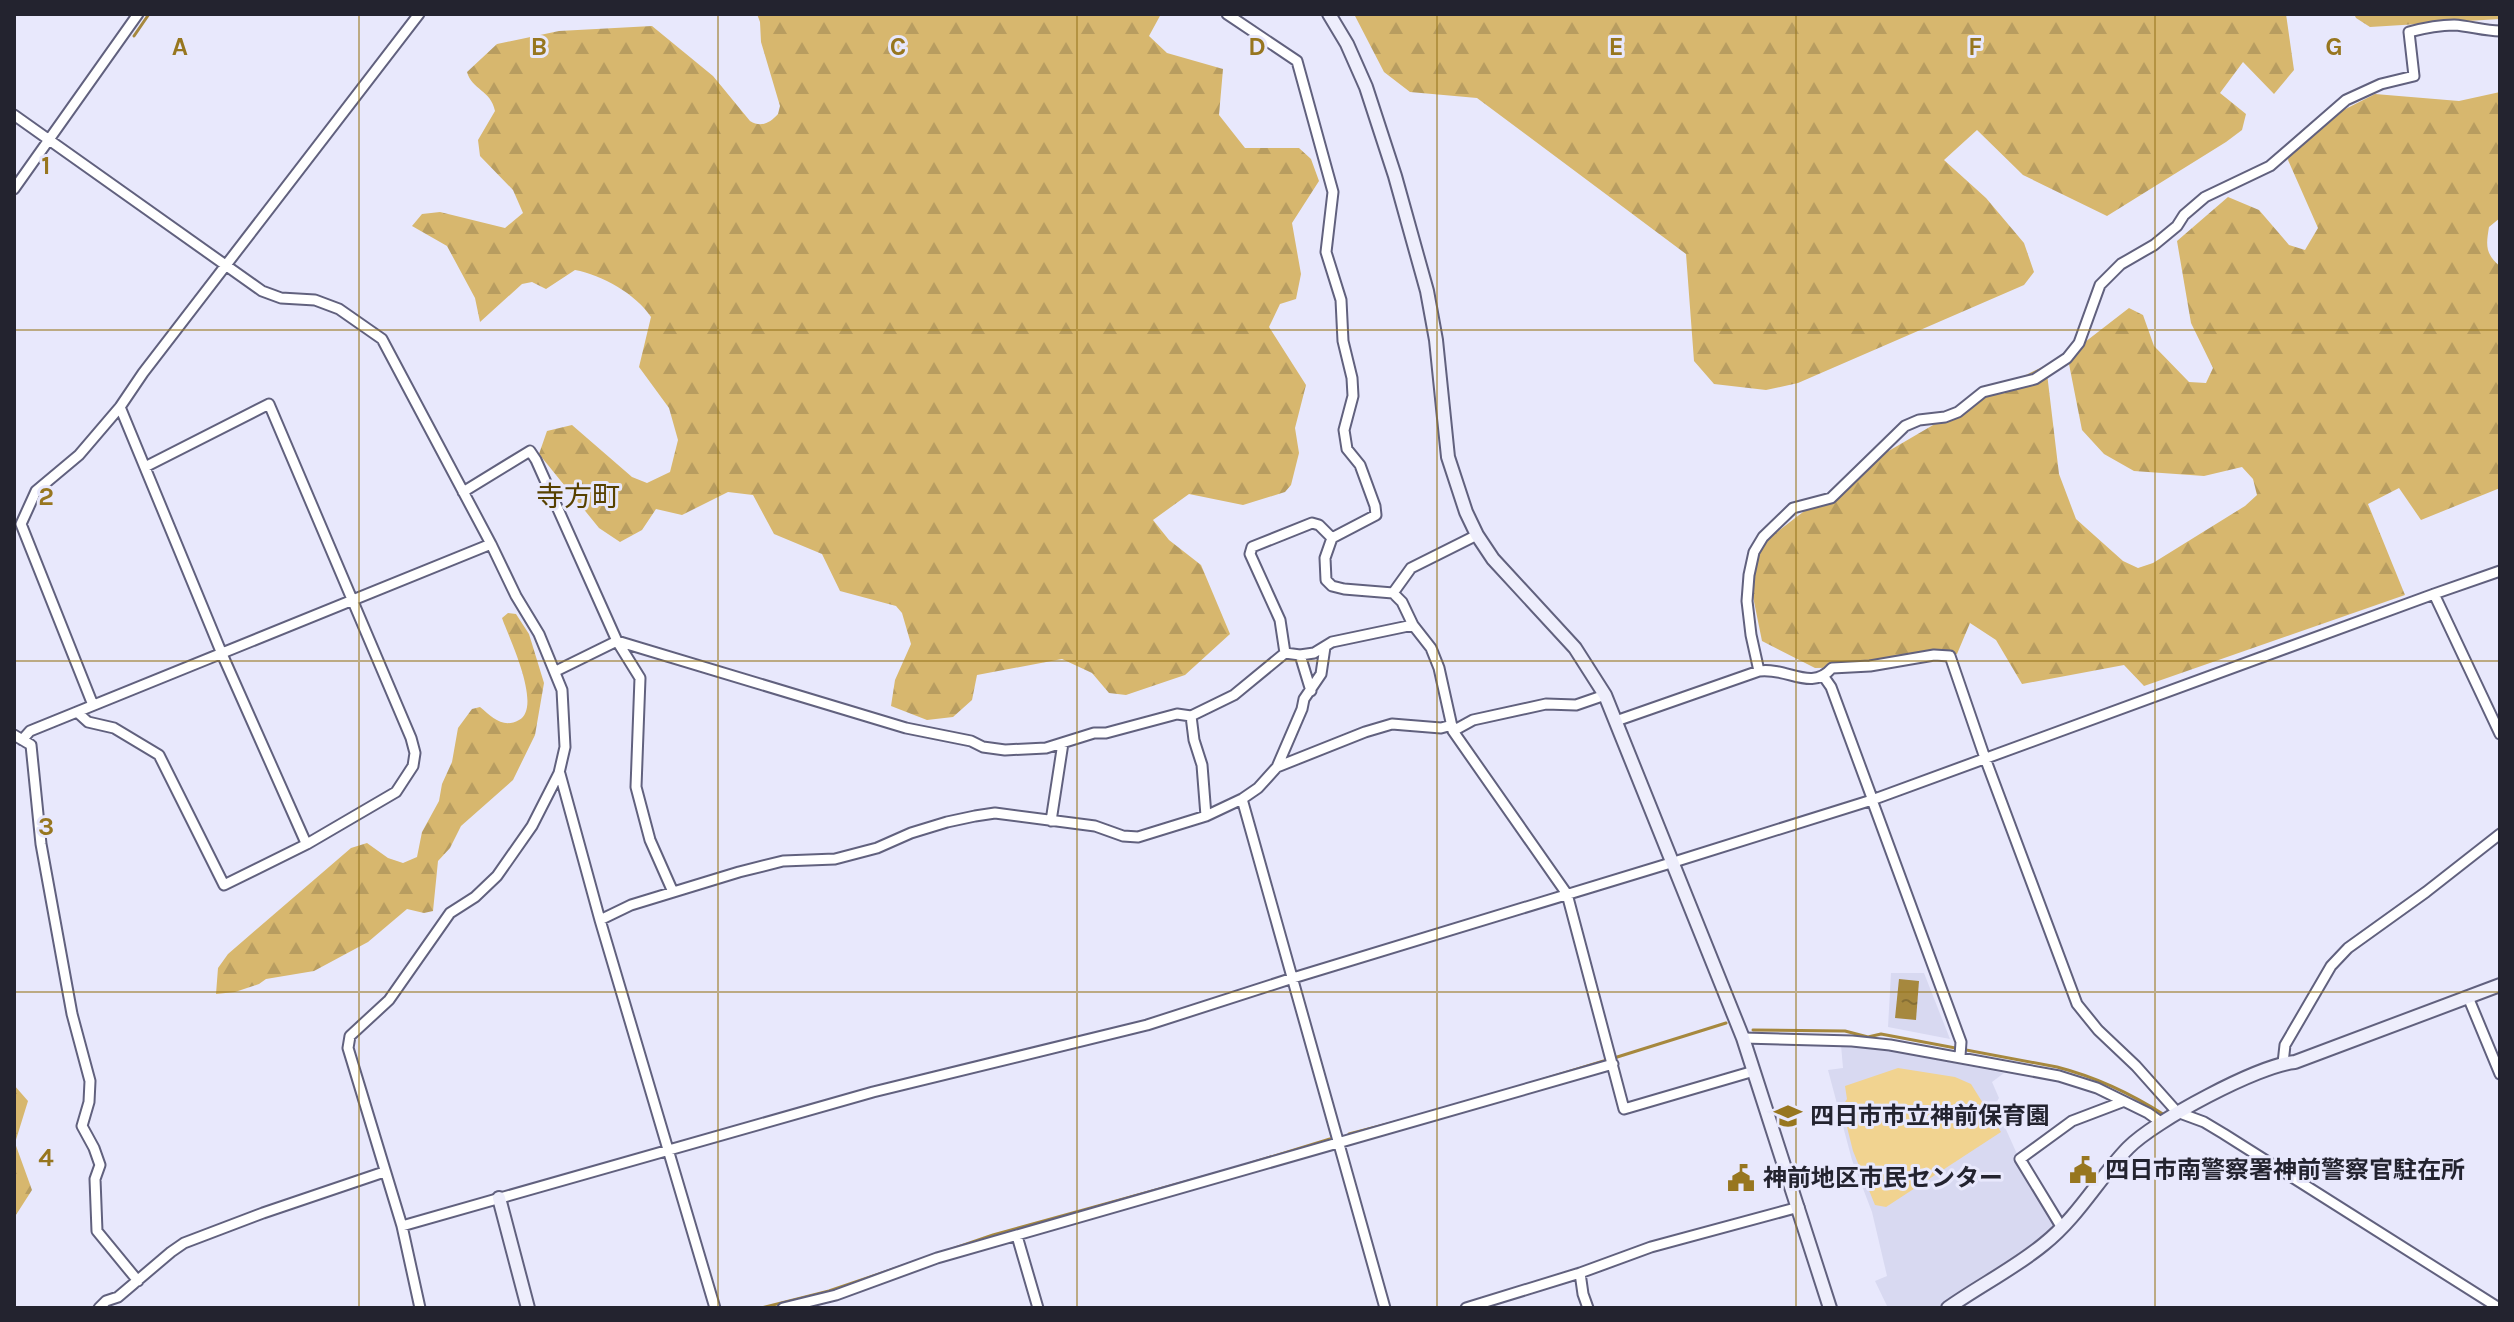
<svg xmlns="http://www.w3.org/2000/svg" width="2514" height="1322" font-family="Karla,'Noto Sans JP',sans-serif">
  <defs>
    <pattern id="forest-firs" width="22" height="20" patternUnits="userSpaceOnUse" patternTransform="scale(2)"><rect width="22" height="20" fill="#d7b76e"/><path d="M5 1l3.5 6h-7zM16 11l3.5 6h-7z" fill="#b89d60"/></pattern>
    <pattern id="water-ripples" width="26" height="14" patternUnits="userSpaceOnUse" patternTransform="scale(2)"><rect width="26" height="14" fill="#a6883e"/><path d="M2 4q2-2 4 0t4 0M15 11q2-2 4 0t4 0" fill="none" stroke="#876f34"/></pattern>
  </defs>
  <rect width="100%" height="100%" fill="#e8e8fc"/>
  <path fill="#d8d9f1" d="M 1891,973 L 1924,973 L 1950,1039 L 1888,1027 Z
    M 1841,1045 L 1888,1050 L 2004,1073 L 1992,1082 L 1999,1098 L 1995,1105 L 2017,1154 L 2015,1160 L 2055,1225 L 2034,1243 L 1939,1308 L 1888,1308 L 1875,1281 L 1887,1276 L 1872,1212 L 1852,1160 L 1828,1070 L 1843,1068 Z"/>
  <path fill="url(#forest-firs)" d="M 757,14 L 1161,14 L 1149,36 L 1167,53 L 1223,69 L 1219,115 L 1245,148 L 1299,148 L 1311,159 L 1319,181 L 1292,223 L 1301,274 L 1296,299 L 1280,304 L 1269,327 L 1306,385 L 1295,428 L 1299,453 L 1291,485 L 1285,492 L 1243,505 L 1189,494 L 1153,520 L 1169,540 L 1201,565 L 1230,634 L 1185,675 L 1126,695 L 1109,693 L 1092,673 L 1062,659 L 977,675 L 972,700 L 953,717 L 927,720 L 891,706 L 895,680 L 911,644 L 902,613 L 896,606 L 840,591 L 822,554 L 774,534 L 753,495 L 728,492 L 682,515 L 656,509 L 642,530 L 620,542 L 599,528 L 539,454 L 547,431 L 572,425 L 632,477 L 647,483 L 670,472 L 678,440 L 669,408 L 639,367 L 651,317 C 636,294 602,275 575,270 L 546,289 L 532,282 L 522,284 L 480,322 L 475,298 L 447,246 L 412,226 L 422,214 L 440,212 L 505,228 L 523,213 L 513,190 L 480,156 L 478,140 L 495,111 C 491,90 472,90 467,72 L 497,44 L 559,31 L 652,26 L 713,76 L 750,121 C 761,128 770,123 778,114 L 780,106 L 761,42 L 760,22 Z
    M 1354,14 L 2286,14 L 2294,70 L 2274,94 L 2243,62 L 2220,93 L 2246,114 L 2242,130 L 2226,142 L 2107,216 L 2023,175 L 1977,130 L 1944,160 L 1986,198 L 2024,243 L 2034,272 L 2024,285 L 1798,383 L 1766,390 L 1714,384 L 1694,361 L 1686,254 L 1477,98 L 1410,92 L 1384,72 Z
    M 2354,14 L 2500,14 L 2500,19 L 2370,27 L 2356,18 Z
    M 2500,92 L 2500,218 L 2489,227 C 2486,245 2485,254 2500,266 L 2500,488 L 2421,520 L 2399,488 L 2368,504 L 2405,595 L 2144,686 L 2124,665 L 2022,684 L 1996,640 L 1970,623 L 1957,654 L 1868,667 L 1815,668 L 1762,641 L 1749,577 L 1760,545 L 1863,466 L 1981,397 L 2046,365 L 2059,474 L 2076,519 L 2123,561 L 2138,568 L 2153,563 L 2245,506 L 2257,495 L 2253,479 L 2242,467 L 2204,476 L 2134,471 L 2104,454 L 2082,430 L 2069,364 L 2076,349 L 2129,308 L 2143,315 L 2154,346 L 2189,382 L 2206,383 L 2213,368 L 2191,323 L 2177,241 L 2228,197 L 2259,210 L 2289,245 L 2305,250 L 2318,228 L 2288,160 L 2291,144 L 2316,124 L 2375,94 L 2459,101 Z
    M 508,613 L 516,614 L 529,634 L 544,683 L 535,735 L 513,780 L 461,826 L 450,848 L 438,861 L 433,911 L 424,913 L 407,909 L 368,942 L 314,971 L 266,979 L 259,984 L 235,992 L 216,994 L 218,968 L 228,954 L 351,848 L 367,843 L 388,858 L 403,863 L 417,857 L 422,832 L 439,801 L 442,784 L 452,762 L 458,728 L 472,709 L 480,707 C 492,717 503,729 519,720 C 543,707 509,638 502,618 Z
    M 14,1085 L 28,1101 L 15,1143 L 32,1190 L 14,1218 Z"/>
  <path fill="#f1d390" d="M 1898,1068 L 1955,1077 L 1971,1084 L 2001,1132 L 1886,1207 L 1875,1205 L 1853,1151 L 1842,1107 L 1847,1099 L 1845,1086 Z"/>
  <path fill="url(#water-ripples)" d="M 1899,979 L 1919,981 L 1916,1020 L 1895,1018 Z"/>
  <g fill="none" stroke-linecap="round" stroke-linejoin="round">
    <path stroke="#a6883e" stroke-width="3" d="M 134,36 L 149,14
      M 1753,1030 L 1845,1031 L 1868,1037 L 1881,1034 L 2057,1067 C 2096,1077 2132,1094 2166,1116
      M 1614,1058 L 1726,1023
      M 1541,1080 L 1607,1060
      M 1349,1134 L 1399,1121
      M 1251,1163 L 1330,1139
      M 761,1308 L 829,1291 L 993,1235 L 1221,1172"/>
    <g stroke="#61617e" stroke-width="13">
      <path id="street" d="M 1227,14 L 1297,61 L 1333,192 L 1326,252 L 1341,300 L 1343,341 L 1352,378 L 1353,396 L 1344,430 L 1347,449 L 1360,465 L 1375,506 L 1376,515 L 1332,538 L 1325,558 L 1326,580 L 1332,586 L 1344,589 L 1393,593 L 1402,602 L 1413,625 L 1431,648 L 1439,668 L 1453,731 L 1567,894 L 1624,1109 L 1754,1071
        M 14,115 L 262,291 L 281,298 L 315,300 L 339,309 L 382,339 L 491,544 L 516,596 L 539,634 L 562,690 L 565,747 L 559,773 L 532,826 L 497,876 L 475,897 L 450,913 L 389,1000 L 350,1036 L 348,1048 L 402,1226 L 420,1308
        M 14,189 L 138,14
        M 120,407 L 222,654 L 306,843
        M 463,492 L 530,451 L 536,460 L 617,641 L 640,678 L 636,787 L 650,840 L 673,892
        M 1393,593 L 1411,568 L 1477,535
        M 2434,594 L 2500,734
        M 1285,653 L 1280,620 L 1250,554 L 1252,547 L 1312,523 L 1319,525 L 1332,538
        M 1300,655 L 1311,691
        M 556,671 L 617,641 L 906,728 L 971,741 L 983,747 L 1005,750 L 1046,748 L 1094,733 L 1106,733 L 1177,714 L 1191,716 L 1234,695 L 1285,653 L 1300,655 L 1314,653 L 1332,642 L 1413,625
        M 1759,671 L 1751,635 L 1747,601 L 1749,575 L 1754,552 L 1763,537 L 1793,508 L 1831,498 L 1905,426 L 1919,420 L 1945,417 L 1958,412 L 1983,392 L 2035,379 L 2067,358 L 2079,343 L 2100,285 L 2121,264 L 2154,245 L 2177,226 L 2184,215 L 2205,197 L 2270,166 L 2346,100 L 2381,84 L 2414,76 L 2409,32 C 2424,28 2439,25 2454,25 C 2470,26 2484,31 2500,31
        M 1824,677 L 1831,687 L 1872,798
        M 93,705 L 21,524 L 36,491 L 79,455 L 120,407 L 143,373 L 419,14
        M 77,712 L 88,722 L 114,728 L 159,755 L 224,885 L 307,844 L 396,792 L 413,766 L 415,753 L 411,738 L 269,404 L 145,467
        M 1191,716 L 1194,740 L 1202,765 L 1206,816
        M 1616,721 L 1759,671 C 1788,667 1811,692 1832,668 L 1870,666 L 1934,655 L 1950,656 L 1985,758 L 2077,1004 L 2098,1030 L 2136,1066 L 2177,1112 L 2204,1122 L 2224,1134 L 2499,1308
        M 1453,731 L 1473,720 L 1546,704 L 1576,705 L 1605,695
        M 14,735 L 31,745 L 41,844 L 72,1014 L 90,1081 L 89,1102 L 82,1126 L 94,1148 L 100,1165 L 95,1179 L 97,1231 L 138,1281
        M 22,740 L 30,731 L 491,544
        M 1277,767 L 1302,709 L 1304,699 L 1321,674 L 1325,647
        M 560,774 L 600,920 L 715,1308
        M 1242,799 L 1385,1308
        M 1872,800 L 1961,1042 L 1960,1056
        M 1051,821 L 1063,743
        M 600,920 L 631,905 L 739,872 L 783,861 L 835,859 L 877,848 L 911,833 L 947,822 L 975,816 L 995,813 L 1095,826 L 1123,836 L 1138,837 L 1206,816 L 1242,799 L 1258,788 L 1277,767 L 1365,732 L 1392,724 L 1441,728 L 1452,725
        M 2468,997 L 2500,1074
        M 1743,1038 L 1852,1041 L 1890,1045 L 2059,1076 L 2097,1088 L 2148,1113 L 2162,1123
        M 2283,1063 L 2285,1045 L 2331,966 L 2348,948 L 2426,892 L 2500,834
        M 402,1226 L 873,1092 L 1147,1025 L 1293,978 L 1674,862 L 1872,800 L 2434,594 L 2500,571
        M 2062,1228 L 2020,1159 L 2072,1121 L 2122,1102
        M 1017,1236 L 1038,1308
        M 1580,1273 L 1583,1294 L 1588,1308
        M 99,1308 L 106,1301 L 118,1297 L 171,1252 L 184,1243 L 263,1213 L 384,1172
        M 783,1308 L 836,1295 L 937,1258 L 1613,1064
        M 1466,1308 L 1580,1273 L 1651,1247 L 1799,1207"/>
    </g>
    <g stroke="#61617e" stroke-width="16">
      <path id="secondary" d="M 1329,14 L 1347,44 L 1366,87 L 1395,176 L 1427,291 L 1436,340 L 1448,457 L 1466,512 L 1477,535 L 1493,559 L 1575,648 L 1605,695 L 1743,1038 L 1830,1308
        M 499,1198 L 528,1308
        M 1948,1308 C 1979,1286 2015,1268 2044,1244 C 2078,1217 2099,1178 2128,1148 C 2154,1121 2259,1065 2295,1062 L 2500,985"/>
    </g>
    <use href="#street" stroke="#fff" stroke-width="9"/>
    <use href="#secondary" stroke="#eeeefc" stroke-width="12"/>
  </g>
  <path fill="none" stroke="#97761f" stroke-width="2" stroke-opacity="0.55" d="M 359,14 L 359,1308M 718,14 L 718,1308M 1077,14 L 1077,1308M 1437,14 L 1437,1308M 1796,14 L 1796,1308M 2155,14 L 2155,1308M 14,330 L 2500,330M 14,661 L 2500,661M 14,992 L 2500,992"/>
  <defs>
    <g id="school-bare" transform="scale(2.16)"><path d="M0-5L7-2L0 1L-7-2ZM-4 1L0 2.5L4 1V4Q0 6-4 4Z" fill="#97761f" stroke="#e8e8fc" stroke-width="2.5" paint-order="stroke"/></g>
    <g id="civic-bare" transform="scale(2.16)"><path d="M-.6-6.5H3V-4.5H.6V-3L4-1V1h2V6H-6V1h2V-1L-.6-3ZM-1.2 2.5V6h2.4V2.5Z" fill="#97761f" stroke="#e8e8fc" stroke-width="2.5" paint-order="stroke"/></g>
  </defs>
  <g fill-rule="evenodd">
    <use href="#school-bare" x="1788" y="1116"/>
    <use href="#civic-bare" x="2083" y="1170"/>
    <use href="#civic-bare" x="1741" y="1178"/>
  </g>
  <g text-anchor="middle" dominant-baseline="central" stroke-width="6" stroke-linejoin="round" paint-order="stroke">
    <g font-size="24" font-weight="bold" fill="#23232f" stroke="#e8e8fc" text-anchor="start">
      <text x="1810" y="1116">四日市市立神前保育園</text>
      <text x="2105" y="1170">四日市南警察署神前警察官駐在所</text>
      <text x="1763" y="1178">神前地区市民センター</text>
    </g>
    <g font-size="28" fill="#574100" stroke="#e8e8fc">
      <text x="578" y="496">寺方町</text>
    </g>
  </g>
  <g font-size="26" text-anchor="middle" font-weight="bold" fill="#97761f" stroke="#e8e8fc" stroke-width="6" stroke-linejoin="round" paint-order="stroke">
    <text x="180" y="55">A</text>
    <text x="539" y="55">B</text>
    <text x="898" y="55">C</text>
    <text x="1257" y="55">D</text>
    <text x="1616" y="55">E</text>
    <text x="1975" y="55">F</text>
    <text x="2334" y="55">G</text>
    <text x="46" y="174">1</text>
    <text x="46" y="505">2</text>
    <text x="46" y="835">3</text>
    <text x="46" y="1166">4</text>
  </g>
  <rect width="2514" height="1322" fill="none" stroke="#23232f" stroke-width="32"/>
</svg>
